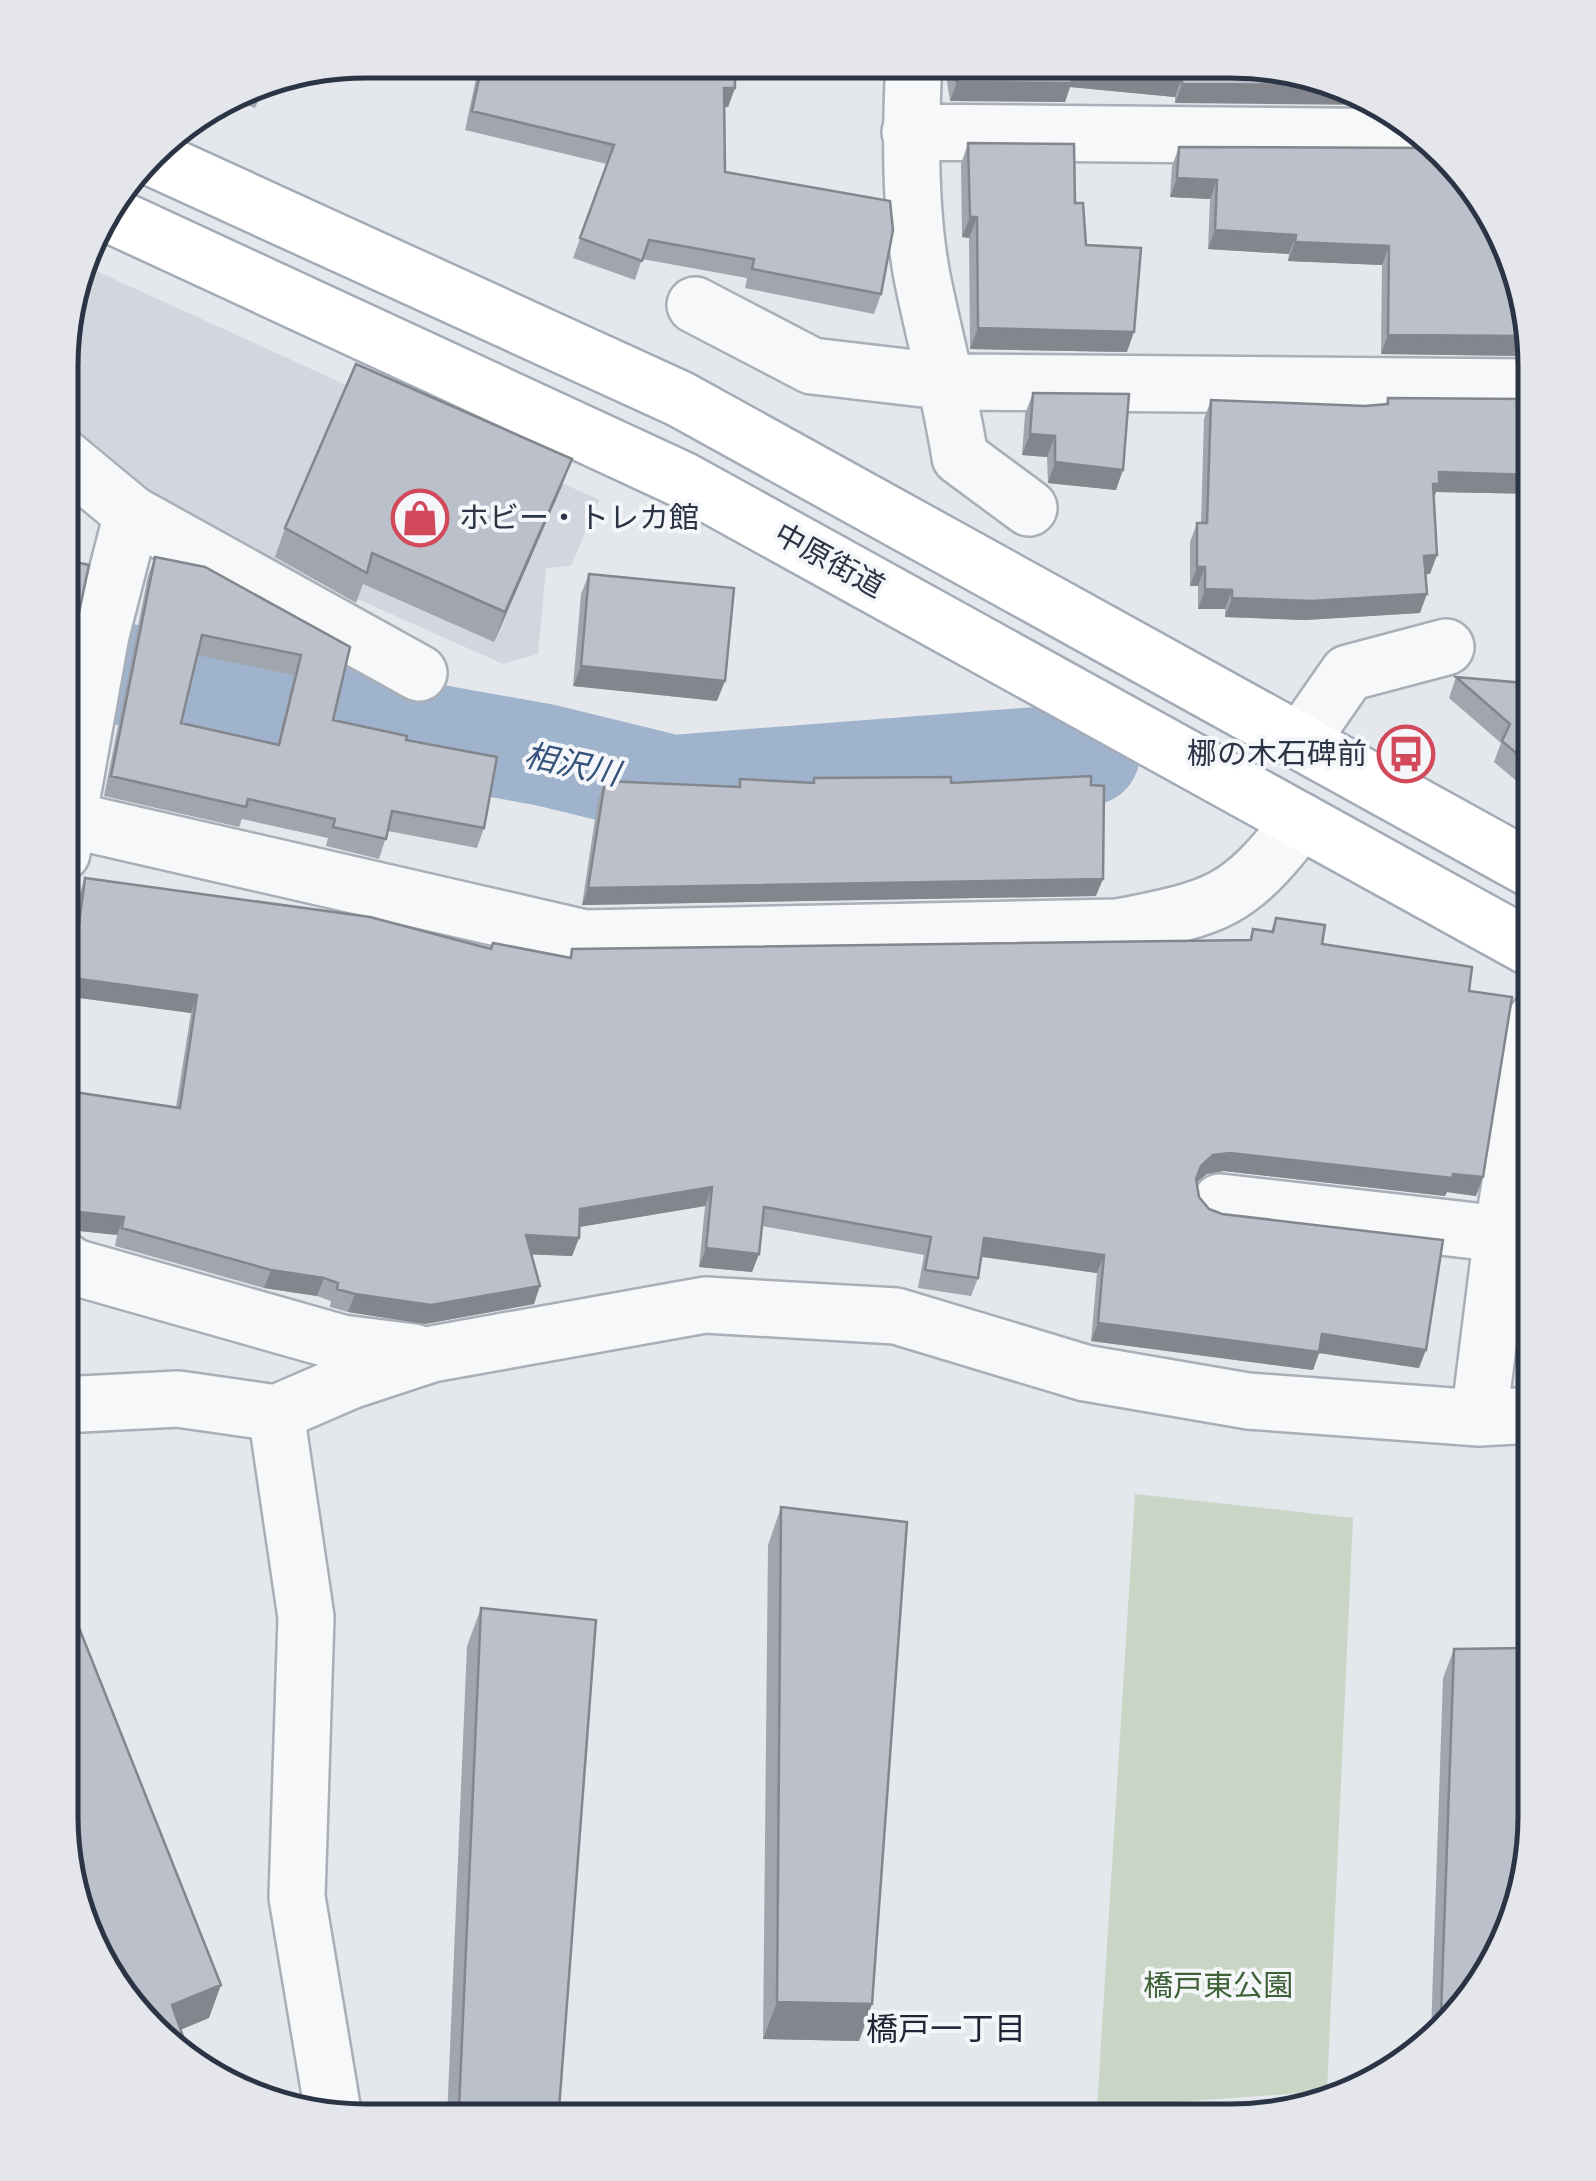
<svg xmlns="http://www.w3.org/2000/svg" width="1596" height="2181" font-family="Signika,'Noto Sans JP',sans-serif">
  <rect width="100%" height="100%" fill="#e4e7ec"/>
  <path fill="#d2d6de" d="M 83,265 L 599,500 L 571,566 L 546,568 L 538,654 L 503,664 L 277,563 L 63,442 L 63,325 Z"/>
  <path fill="#c9d6c5" d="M 1135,1494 L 1353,1518 L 1327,2091 L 1097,2108 Z"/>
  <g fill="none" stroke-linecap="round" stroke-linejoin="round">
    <path stroke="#9fb4cc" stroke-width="102" d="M 62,661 L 278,707 L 545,755 L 672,786 L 1089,754"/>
    <g stroke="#a9aeb7" stroke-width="60">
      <path id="minor" d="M 914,62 C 910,134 909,220 925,291 C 937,347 951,400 960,457 L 1029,508
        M 910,132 L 1427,137
        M 695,305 L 812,366 L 949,382 L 1536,387
        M 62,456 L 132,514 L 419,673
        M 1300,742 L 1348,673 L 1446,647
        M 62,818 L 585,938 L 1118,927 C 1218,907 1237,904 1301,821
        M 62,853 L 101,635 L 132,514
        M 1220,1202 L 1502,1234 L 1536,1019
        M 61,1258 L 74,1267 L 342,1343 L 414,1352
        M 61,1405 L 178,1399 L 276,1413 L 350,1381 L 432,1354 L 705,1305 L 896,1316 L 1085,1373 L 1248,1401 L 1479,1418 L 1535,1415
        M 276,1413 L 306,1617 L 297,1897 L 334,2118
        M 1479,1418 L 1502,1234 L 1536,1230"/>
    </g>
    <g stroke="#a3abb8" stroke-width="60">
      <path id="major" d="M 148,156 L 680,399 L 1536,872
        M 102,211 L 683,480 L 1536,951"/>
    </g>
    <use href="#minor" stroke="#f7f8fa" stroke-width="55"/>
    <use href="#major" stroke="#fff" stroke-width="55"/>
  </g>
  <path fill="#a1a5ae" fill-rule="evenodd" d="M 480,60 L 735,61 L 735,88 L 728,107 L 724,107 L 725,172 L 881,294 L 874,314 L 745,288 L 747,278 L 642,259 L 635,280 L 573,258 L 607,164 L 465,130 Z
    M 944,62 L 1271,63 L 1175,103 L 1175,97 L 1070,87 L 1065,102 L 950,101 Z
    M 269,76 L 255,108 L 238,101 L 233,113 L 217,105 Z
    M 968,143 L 1075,203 L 1086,245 L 1127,352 L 970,349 L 969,238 L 962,237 L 961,164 Z
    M 1179,147 L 1434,149 L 1505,231 L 1534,356 L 1381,354 L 1382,265 L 1288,261 L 1289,254 L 1208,249 L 1210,199 L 1170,197 L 1172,166 Z
    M 1033,393 L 1116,490 L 1048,483 L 1047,457 L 1022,455 L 1025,414 Z
    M 1388,398 L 1536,399 L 1536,494 L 1436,492 L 1433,499 L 1430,574 L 1425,574 L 1420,613 L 1305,620 L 1225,617 L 1225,609 L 1198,609 L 1198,586 L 1190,586 L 1190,542 L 1197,523 L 1201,523 L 1204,419 L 1211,400 L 1365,406 L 1385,405 Z
    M 572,459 L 561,488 L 494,642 L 363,584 L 356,603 L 275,557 L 285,528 Z
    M 155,557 L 350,647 L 333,720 L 406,740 L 484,828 L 477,848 L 388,831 L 379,859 L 326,846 L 328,838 L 242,819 L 239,827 L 104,796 L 148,576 ZM 197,655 L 294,675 L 277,745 L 181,723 Z
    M 589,574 L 717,701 L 573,686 L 581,594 Z
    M 1456,677 L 1536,684 L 1536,791 L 1532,794 L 1494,762 L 1501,743 L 1449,698 Z
    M 814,778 L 951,783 L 1091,785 L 1096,896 L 582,905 L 598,799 L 605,781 L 737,787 L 740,779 L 812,783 Z
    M 85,878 L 490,949 L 493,943 L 569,958 L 572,949 L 1249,940 L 1253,929 L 1271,931 L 1276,918 L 1322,944 L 1469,991 L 1483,1177 L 1476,1196 L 1447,1192 L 1445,1196 L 1224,1171 L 1207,1174 L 1196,1183 L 1199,1197 L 1209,1209 L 1419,1368 L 1319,1353 L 1313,1370 L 1091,1341 L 1097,1273 L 981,1257 L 978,1278 L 971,1296 L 918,1288 L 924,1255 L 762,1226 L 759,1254 L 752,1272 L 699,1267 L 705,1206 L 579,1227 L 579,1238 L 572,1256 L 531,1254 L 534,1304 L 425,1324 L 348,1312 L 330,1307 L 331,1301 L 317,1296 L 264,1288 L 115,1246 L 117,1235 L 61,1229 L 176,1107 L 191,1013 L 65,996 L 79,896 Z
    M 1536,1258 L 1536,1379 L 1516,1376 L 1524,1308 L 1533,1286 Z
    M 781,1507 L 872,2004 L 859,2041 L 763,2039 L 768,1545 Z
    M 481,1608 L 555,2119 L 447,2119 L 467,1646 Z
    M 1454,1649 L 1484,1986 L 1431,2032 L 1443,1678 Z"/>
  <path fill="#83868d" d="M 837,61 L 885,62 L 882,67 Z
    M 1072,67 L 1182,78 L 1175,97 L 1070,87 L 1065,102 L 950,101 L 957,82 Z
    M 1182,84 L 1326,85 L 1373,105 L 1175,103 Z
    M 724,88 L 735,88 L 728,107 L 717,107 Z
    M 1177,178 L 1217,180 L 1210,199 L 1170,197 Z
    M 970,217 L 977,217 L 969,238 L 962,237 Z
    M 1215,230 L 1296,235 L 1289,254 L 1208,249 Z
    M 1295,242 L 1389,246 L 1382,265 L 1288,261 Z
    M 978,328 L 1134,332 L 1127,352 L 970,349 Z
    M 1388,335 L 1529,336 L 1534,356 L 1381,354 Z
    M 1030,434 L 1055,436 L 1047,457 L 1022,455 Z
    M 572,459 L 561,488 L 494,642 L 505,612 Z
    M 1055,462 L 1123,470 L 1116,490 L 1048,483 Z
    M 1439,472 L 1536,475 L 1536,494 L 1436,492 L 1432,504 L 1433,484 Z
    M 1437,555 L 1430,574 L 1417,575 L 1424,556 Z
    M 1197,567 L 1205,567 L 1198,586 L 1190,586 Z
    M 1205,589 L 1232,590 L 1225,609 L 1198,609 Z
    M 1427,594 L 1420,613 L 1305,620 L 1225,617 L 1232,598 Z
    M 581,666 L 725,681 L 717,701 L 573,686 Z
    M 1103,879 L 1096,896 L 582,905 L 588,888 Z
    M 72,978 L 197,995 L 191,1013 L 65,996 Z
    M 1230,1153 L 1453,1174 L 1483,1177 L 1476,1196 L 1447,1192 L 1445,1196 L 1224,1171 L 1207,1174 L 1194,1184 L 1201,1166 L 1213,1155 Z
    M 712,1187 L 705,1206 L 573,1228 L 580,1209 Z
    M 61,1210 L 124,1217 L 117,1235 L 61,1229 Z
    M 526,1235 L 579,1238 L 572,1256 L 519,1254 Z
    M 984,1238 L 1104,1255 L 1097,1273 L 977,1256 Z
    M 706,1248 L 759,1254 L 752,1272 L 699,1267 Z
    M 271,1270 L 324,1278 L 317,1296 L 264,1288 Z
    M 540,1286 L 534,1304 L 425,1324 L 348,1312 L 355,1294 Z
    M 1098,1323 L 1322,1334 L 1426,1350 L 1419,1368 L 1319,1353 L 1313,1370 L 1091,1341 Z
    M 1524,1355 L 1536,1357 L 1536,1379 L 1516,1376 Z
    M 69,1538 L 60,1561 L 60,1541 Z
    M 221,1985 L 209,2018 L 166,2036 L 172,2005 Z
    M 777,2002 L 872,2004 L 859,2041 L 763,2039 Z
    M 1452,2013 L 1436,2027 L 1441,2014 Z
    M 459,2108 L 559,2109 L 555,2119 L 456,2119 Z"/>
  <path fill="#bbc0ca" stroke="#83868d" stroke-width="2.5" fill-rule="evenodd" d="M 483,60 L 735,61 L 735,88 L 724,88 L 725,172 L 890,201 L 893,230 L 881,294 L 752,269 L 754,259 L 649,240 L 642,261 L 580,238 L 614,145 L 472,111 Z
    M 954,62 L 1271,63 L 1326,85 L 1182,84 L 1182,78 L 1072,67 L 1072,83 L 957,82 Z
    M 267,76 L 262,89 L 252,85 Z
    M 968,143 L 1074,144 L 1075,203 L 1083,203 L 1086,245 L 1141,248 L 1134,332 L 978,328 L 977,217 L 970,217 Z
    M 1179,147 L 1437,148 L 1505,231 L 1529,336 L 1388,335 L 1389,246 L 1295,242 L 1296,235 L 1215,230 L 1217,180 L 1177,178 Z
    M 356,364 L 572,459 L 505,612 L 372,553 L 367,573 L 285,528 Z
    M 1033,393 L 1129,394 L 1123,470 L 1055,462 L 1055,436 L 1030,434 Z
    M 1388,398 L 1536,399 L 1536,475 L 1439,472 L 1439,484 L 1433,484 L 1437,555 L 1424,556 L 1427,594 L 1312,601 L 1232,598 L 1232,590 L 1205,589 L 1205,567 L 1197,567 L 1197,523 L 1207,523 L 1211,400 L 1365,406 L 1388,404 Z
    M 62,485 L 77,489 L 62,533 Z
    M 155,557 L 205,567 L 350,647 L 333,720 L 407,736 L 406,740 L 497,757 L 484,828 L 392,811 L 386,839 L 333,827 L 335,819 L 248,799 L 246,807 L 111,776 ZM 202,635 L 301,655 L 279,745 L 181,723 Z
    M 62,559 L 89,565 L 62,693 Z
    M 589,574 L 734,588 L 725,681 L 581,666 Z
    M 1456,677 L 1536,684 L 1536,770 L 1502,741 L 1510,724 Z
    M 1091,776 L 1091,785 L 1104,786 L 1103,879 L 588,888 L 605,781 L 740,787 L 740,779 L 814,783 L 814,778 L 951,777 L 951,783 Z
    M 85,878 L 370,917 L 491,949 L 493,943 L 571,958 L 572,949 L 1251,940 L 1253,929 L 1273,932 L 1276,918 L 1325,925 L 1322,944 L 1472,967 L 1469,991 L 1512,997 L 1483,1177 L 1453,1174 L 1452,1178 L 1230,1153 L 1213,1155 L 1201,1166 L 1196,1179 L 1199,1197 L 1209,1209 L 1222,1214 L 1443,1240 L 1426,1350 L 1322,1334 L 1319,1352 L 1098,1323 L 1104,1255 L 984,1238 L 978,1278 L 925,1270 L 931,1237 L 764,1207 L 759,1254 L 706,1248 L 712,1187 L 580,1209 L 579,1238 L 526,1235 L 540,1286 L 431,1305 L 355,1294 L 337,1289 L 338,1283 L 324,1278 L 271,1270 L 122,1228 L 124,1217 L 61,1210 L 61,1090 L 180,1108 L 197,995 L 72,978 Z
    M 1532,1286 L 1536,1287 L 1536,1357 L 1524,1355 Z
    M 781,1507 L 907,1522 L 872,2004 L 777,2002 Z
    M 61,1516 L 69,1538 L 60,1541 Z
    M 60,1580 L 221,1985 L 172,2005 L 194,2068 L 91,1950 L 60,1816 Z
    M 481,1608 L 596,1620 L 559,2109 L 459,2108 Z
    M 1535,1648 L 1535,1836 L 1484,1986 L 1452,2013 L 1441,2014 L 1454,1649 Z"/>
  <defs>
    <g id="shop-ring" transform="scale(2.875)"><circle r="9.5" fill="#f4f6f9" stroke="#d1495b" stroke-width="1.5"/><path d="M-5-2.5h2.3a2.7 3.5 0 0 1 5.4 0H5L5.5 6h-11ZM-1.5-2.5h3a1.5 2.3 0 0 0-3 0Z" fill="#d1495b"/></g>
    <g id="bus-ring" transform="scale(2.875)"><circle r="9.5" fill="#f4f6f9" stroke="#d1495b" stroke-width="1.5"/><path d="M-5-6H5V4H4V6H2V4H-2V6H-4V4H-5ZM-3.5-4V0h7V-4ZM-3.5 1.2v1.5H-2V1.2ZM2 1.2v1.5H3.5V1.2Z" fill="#d1495b"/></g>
  </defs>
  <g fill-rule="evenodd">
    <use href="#shop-ring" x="420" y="518"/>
    <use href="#bus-ring" x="1406" y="754"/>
  </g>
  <g text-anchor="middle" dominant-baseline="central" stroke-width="8" stroke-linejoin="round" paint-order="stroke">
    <g font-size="30" fill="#2b3445" stroke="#f4f6f9" text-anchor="start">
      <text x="459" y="518">ホビー・トレカ館</text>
      <text x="1367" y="754" text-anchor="end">梛の木石碑前</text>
    </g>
    <g font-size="30" fill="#2b3445" stroke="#f4f6f9">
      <text transform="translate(829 561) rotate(29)">中原街道</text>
    </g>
    <g font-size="30" fill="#3f6138" stroke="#f4f6f9">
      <text x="1218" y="1986">橋戸東公園</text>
    </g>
    <g font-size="32" font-style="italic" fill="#34527a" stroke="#f4f6f9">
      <text transform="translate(572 765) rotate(12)">相沢川</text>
    </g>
    <g font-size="32" fill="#1d2536" stroke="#f4f6f9">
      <text x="946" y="2029">橋戸一丁目</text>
    </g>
  </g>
  <path d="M0 0H1596V2181H0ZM366 78H1230A288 288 0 0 1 1518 366V1816A288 288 0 0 1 1230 2104H366A288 288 0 0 1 78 1816V366A288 288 0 0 1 366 78Z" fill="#e4e6eb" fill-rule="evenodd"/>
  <path fill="none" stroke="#2b3445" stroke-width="5" d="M366 78H1230A288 288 0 0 1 1518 366V1816A288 288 0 0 1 1230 2104H366A288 288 0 0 1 78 1816V366A288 288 0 0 1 366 78Z"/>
</svg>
